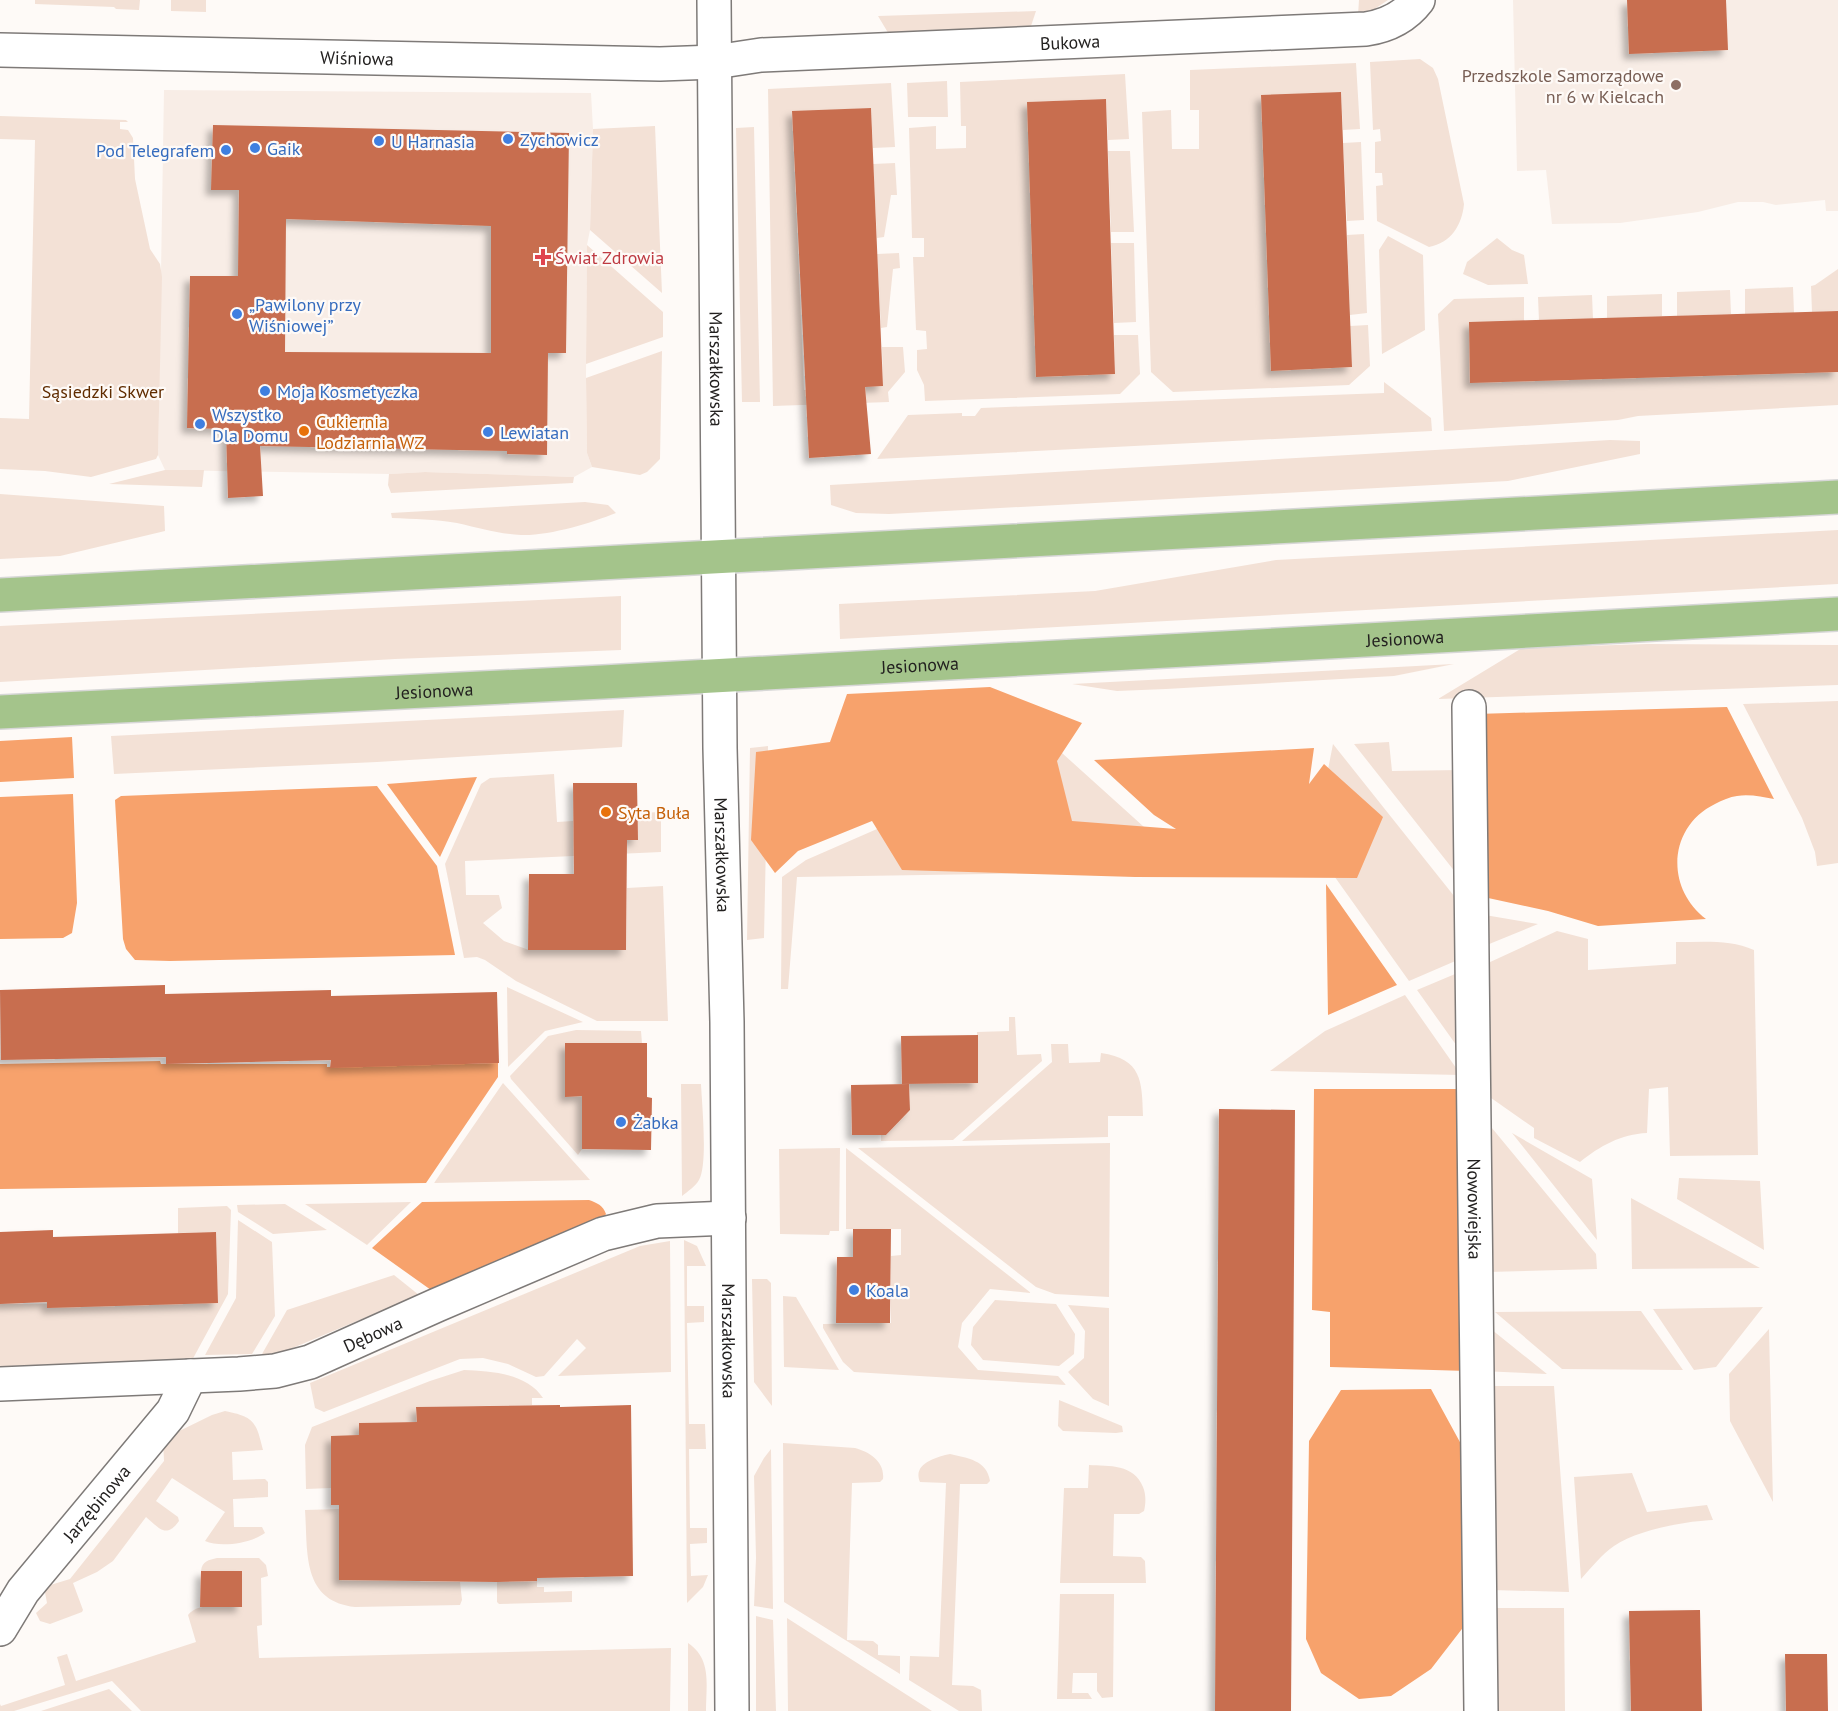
<svg xmlns="http://www.w3.org/2000/svg" width="1838" height="1711" font-family="'PT Sans',sans-serif">
  <defs>
    <filter id="shadow"><feDropShadow dx="-5.5" dy="5.5" stdDeviation="3" flood-color="#0004"/></filter>
  </defs>
  <rect width="100%" height="100%" fill="#fefaf7"/>
  <path fill="#f8ede6" d="M 1513,0 L 1838,0 L 1838,211 L 1826,211 L 1825,200 L 1776,205 L 1763,202 L 1738,202 L 1698,212 L 1620,223 L 1552,224 L 1546,170 L 1517,171 Z
    M 164,90 L 591,93 L 593,129 L 590,230 L 587,245 L 586,378 L 587,453 L 592,467 L 574,477 L 425,472 L 389,474 L 165,470 L 158,455 Z"/>
  <path fill="#f3e1d6" d="M 35,0 L 140,0 L 139,10 L 116,9 L 114,7 L 35,4 Z
    M 171,0 L 206,0 L 206,12 L 171,11 Z
    M 1359,0 L 1388,0 L 1370,12 L 1358,15 Z
    M 1036,11 L 1030,29 L 890,36 L 878,16 Z
    M 1420,59 L 1433,68 L 1438,79 L 1464,204 C 1462,225 1451,243 1429,247 L 1377,221 L 1376,186 L 1383,185 L 1382,173 L 1375,173 L 1375,142 L 1381,141 L 1380,129 L 1373,130 L 1370,62 Z
    M 1356,63 L 1360,129 L 1343,130 L 1341,92 L 1261,96 L 1271,371 L 1352,367 L 1350,326 L 1368,325 L 1370,366 L 1349,385 L 1173,392 L 1151,372 L 1142,112 L 1171,110 L 1172,149 L 1199,149 L 1199,110 L 1190,110 L 1190,70 Z
    M 1125,74 L 1129,139 L 1108,140 L 1106,99 L 1028,102 L 1037,377 L 1115,374 L 1114,335 L 1138,335 L 1140,374 L 1120,394 L 925,401 L 924,385 L 917,370 L 917,350 L 927,349 L 926,331 L 916,330 L 913,257 L 924,257 L 924,238 L 912,238 L 909,128 L 936,126 L 936,149 L 966,148 L 966,126 L 961,126 L 960,82 Z
    M 947,81 L 948,117 L 908,117 L 907,83 Z
    M 891,83 L 895,147 L 873,148 L 871,108 L 792,112 L 804,390 L 883,386 L 882,347 L 903,347 L 905,372 L 888,392 L 889,402 L 773,406 L 768,89 Z
    M 0,116 L 126,120 L 128,122 L 120,122 L 120,129 L 128,130 L 133,138 L 135,179 L 150,249 L 160,264 L 162,277 L 158,455 L 156,459 L 91,477 L 45,471 L 0,469 L 0,418 L 29,419 L 35,140 L 0,139 Z
    M 655,126 L 662,293 L 590,230 L 593,129 Z
    M 754,127 L 760,402 L 742,402 L 736,128 Z
    M 1361,142 L 1364,220 L 1347,221 L 1343,143 Z
    M 1108,151 L 1130,151 L 1134,232 L 1111,232 Z
    M 895,163 L 897,195 L 891,195 L 884,237 L 877,238 L 873,164 Z
    M 1364,234 L 1367,313 L 1350,315 L 1347,235 Z
    M 1388,236 L 1423,255 L 1425,330 L 1382,354 L 1379,250 Z
    M 1497,238 L 1512,250 L 1524,255 L 1528,284 L 1488,285 L 1463,274 L 1467,262 Z
    M 1111,243 L 1134,243 L 1136,322 L 1114,323 Z
    M 587,245 L 663,312 L 663,337 L 586,364 Z
    M 899,253 L 900,268 L 893,269 L 887,327 L 881,328 L 877,254 Z
    M 1838,269 L 1838,311 L 1812,312 L 1811,286 L 1815,285 Z
    M 1793,287 L 1794,313 L 1745,314 L 1745,289 Z
    M 1730,290 L 1731,314 L 1677,316 L 1677,292 Z
    M 1662,294 L 1662,316 L 1607,319 L 1607,296 Z
    M 1592,295 L 1593,319 L 1539,321 L 1538,297 Z
    M 1524,297 L 1524,321 L 1469,323 L 1470,382 L 1838,372 L 1838,405 L 1638,416 L 1618,420 L 1444,431 L 1438,314 L 1454,299 Z
    M 662,351 L 660,459 L 647,472 L 640,475 L 592,467 L 587,453 L 586,378 Z
    M 1384,382 L 1431,418 L 1432,431 L 877,459 L 908,415 L 962,413 L 962,416 L 975,416 L 981,408 L 1384,393 Z
    M 1610,440 L 1640,441 L 1640,454 L 1508,481 L 889,514 L 856,513 L 831,505 L 830,485 Z
    M 165,470 L 204,470 L 202,487 L 109,484 Z
    M 425,472 L 574,477 L 573,483 L 391,493 L 388,485 L 389,474 Z
    M 0,494 L 164,506 L 165,531 L 60,556 L 0,559 Z
    M 585,502 L 608,505 L 616,513 C 591,523 549,536 521,535 C 499,534 479,528 457,523 C 435,519 414,519 392,518 L 391,513 Z
    M 1838,530 L 1838,584 L 840,639 L 839,604 L 1095,591 L 1276,560 Z
    M 621,596 L 621,650 L 395,659 L 0,682 L 0,626 Z
    M 1647,644 L 1838,645 L 1838,685 L 1438,699 L 1522,648 Z
    M 1454,664 L 1394,676 L 1166,689 L 1117,691 L 1072,684 Z
    M 1838,701 L 1838,863 L 1817,866 L 1815,852 L 1802,818 L 1743,704 Z
    M 624,710 L 622,747 L 377,762 L 114,774 L 111,736 Z
    M 1389,742 L 1392,771 L 1461,770 L 1467,887 L 1354,744 Z
    M 1333,744 L 1466,911 L 1467,956 L 1409,981 L 1322,859 L 1312,851 Z
    M 768,746 L 764,938 L 747,940 L 750,748 Z
    M 1062,753 L 1154,836 L 1231,870 L 797,877 L 788,989 L 781,989 L 782,877 L 806,860 L 877,829 L 939,776 Z
    M 554,774 L 557,822 L 573,821 L 574,841 L 637,840 L 637,813 L 661,812 L 661,852 L 465,861 L 466,895 L 499,895 L 502,908 L 483,923 L 504,941 L 529,950 L 626,950 L 627,888 L 663,886 L 668,1021 L 597,1021 L 516,981 L 485,960 L 477,957 L 464,958 L 445,864 L 481,784 L 490,778 Z
    M 1479,914 L 1538,924 L 1477,949 Z
    M 1557,931 L 1588,939 L 1588,970 L 1676,964 L 1676,942 C 1702,942 1730,939 1754,950 L 1758,1155 L 1670,1156 L 1668,1087 L 1649,1089 L 1647,1133 C 1621,1134 1600,1146 1580,1162 L 1534,1138 L 1534,1128 L 1484,1093 L 1488,963 Z
    M 1467,969 L 1469,1063 L 1417,990 Z
    M 507,987 L 583,1022 L 545,1031 L 508,1067 Z
    M 1405,995 L 1461,1075 L 1270,1071 L 1325,1031 Z
    M 1009,1017 L 1015,1017 L 1017,1055 L 1041,1054 L 1042,1061 L 953,1140 L 881,1141 L 881,1135 L 886,1135 L 910,1110 L 909,1084 L 978,1083 L 977,1032 L 1009,1031 Z
    M 576,1030 L 641,1031 L 642,1043 L 565,1043 L 565,1096 L 582,1096 L 582,1149 L 578,1155 L 511,1079 L 510,1076 L 548,1036 Z
    M 1051,1044 L 1068,1044 L 1069,1063 L 1100,1062 L 1101,1053 C 1142,1059 1142,1081 1143,1116 L 1108,1116 L 1108,1137 L 962,1141 L 1052,1062 Z
    M 503,1083 L 590,1180 L 434,1183 Z
    M 681,1084 L 701,1084 C 702,1105 708,1164 699,1180 C 695,1187 688,1191 682,1196 Z
    M 1482,1116 L 1596,1254 L 1597,1269 L 1488,1272 Z
    M 1512,1133 L 1592,1179 L 1597,1240 Z
    M 1110,1143 L 1109,1297 L 1055,1294 L 1036,1287 L 858,1148 Z
    M 840,1148 L 839,1231 L 830,1231 L 829,1235 L 780,1234 L 779,1149 Z
    M 846,1148 L 1031,1293 L 990,1289 L 962,1323 L 958,1347 L 978,1370 L 1058,1376 L 1066,1385 L 854,1372 L 843,1362 L 823,1328 L 823,1324 L 891,1323 L 891,1256 L 901,1255 L 901,1229 L 846,1229 Z
    M 1679,1178 L 1760,1181 L 1764,1250 L 1677,1199 Z
    M 1631,1198 L 1760,1268 L 1632,1269 Z
    M 411,1202 L 367,1245 L 305,1204 Z
    M 285,1204 L 327,1230 L 273,1234 L 238,1212 L 237,1205 Z
    M 227,1206 L 231,1210 L 228,1294 L 190,1364 L 0,1369 L 0,1304 L 218,1303 L 216,1232 L 178,1233 L 178,1208 Z
    M 238,1220 L 272,1242 L 275,1316 L 252,1354 L 205,1355 L 236,1298 Z
    M 684,1240 L 697,1246 L 706,1266 L 687,1266 L 687,1306 L 704,1306 L 704,1322 L 687,1323 L 689,1424 L 705,1424 L 706,1449 L 689,1449 L 690,1528 L 707,1528 L 707,1543 L 690,1544 L 691,1576 L 708,1575 L 703,1587 L 687,1603 Z
    M 670,1241 L 671,1372 L 558,1376 L 586,1348 L 577,1339 L 544,1376 L 536,1377 L 508,1364 L 483,1358 L 460,1359 L 324,1412 L 315,1408 L 310,1383 L 640,1246 Z
    M 394,1275 L 419,1295 L 276,1355 L 262,1354 L 287,1310 Z
    M 752,1279 L 767,1279 L 771,1283 L 772,1406 L 754,1382 Z
    M 783,1296 L 796,1297 L 839,1370 L 784,1367 Z
    M 995,1300 L 1056,1304 L 1075,1334 L 1074,1354 L 1059,1366 L 983,1360 L 971,1345 L 973,1327 Z
    M 1068,1305 L 1109,1308 L 1109,1406 L 1093,1399 L 1068,1372 L 1084,1358 L 1085,1331 Z
    M 1763,1307 L 1716,1367 L 1694,1370 L 1653,1309 Z
    M 1641,1311 L 1683,1370 L 1562,1369 L 1495,1312 Z
    M 1481,1321 L 1547,1374 L 1481,1371 Z
    M 1769,1329 L 1773,1502 L 1730,1421 L 1729,1374 Z
    M 464,1370 C 490,1371 527,1373 543,1398 L 532,1398 L 532,1405 L 416,1407 L 417,1422 L 360,1423 L 359,1435 L 331,1488 L 306,1489 L 305,1445 L 312,1427 L 430,1381 Z
    M 1485,1386 L 1554,1386 L 1569,1592 L 1492,1590 Z
    M 1059,1400 L 1122,1426 L 1123,1432 L 1116,1433 L 1063,1431 L 1058,1426 Z
    M 225,1411 C 255,1417 256,1422 263,1450 L 232,1452 L 233,1480 L 265,1479 L 268,1482 L 268,1497 L 233,1499 L 234,1527 L 262,1527 L 265,1533 C 251,1543 221,1548 205,1541 L 225,1512 L 172,1478 L 156,1501 L 178,1517 L 179,1521 C 166,1539 159,1528 146,1517 L 113,1561 L 97,1572 L 73,1583 L 83,1610 L 82,1612 L 50,1624 L 40,1621 L 36,1613 L 47,1603 L 44,1587 L 70,1579 L 164,1461 L 163,1439 L 212,1415 Z
    M 783,1443 L 855,1448 C 870,1452 885,1462 883,1479 L 880,1482 L 852,1483 L 847,1640 L 873,1641 L 878,1645 L 878,1655 L 900,1656 L 900,1674 L 784,1602 Z
    M 771,1449 L 773,1609 L 754,1606 L 756,1558 L 754,1476 L 764,1458 Z
    M 950,1454 C 967,1458 987,1460 990,1481 L 987,1484 L 960,1484 L 952,1685 L 973,1686 L 981,1690 L 982,1711 L 959,1711 L 909,1680 L 910,1656 L 939,1657 L 946,1483 L 920,1482 C 912,1464 936,1457 950,1454 Z
    M 1089,1465 C 1109,1466 1134,1464 1143,1487 C 1146,1494 1146,1503 1144,1511 L 1139,1514 L 1114,1514 L 1113,1556 L 1141,1557 L 1145,1561 L 1146,1583 L 1060,1583 L 1064,1488 L 1088,1488 Z
    M 1632,1473 L 1647,1512 L 1707,1505 L 1713,1520 C 1686,1521 1637,1530 1614,1546 C 1601,1555 1592,1567 1581,1579 L 1574,1477 Z
    M 339,1509 L 339,1580 L 460,1582 L 462,1600 L 460,1605 L 355,1607 C 301,1601 308,1551 305,1510 Z
    M 217,1558 L 259,1558 L 266,1565 L 268,1576 L 261,1578 L 262,1625 L 257,1626 L 259,1658 L 671,1648 L 670,1711 L 141,1711 L 112,1681 L 14,1711 L 0,1711 L 0,1704 L 1,1706 L 65,1685 L 57,1657 L 67,1654 L 76,1681 L 196,1642 L 188,1615 C 199,1601 226,1608 242,1607 L 241,1571 L 201,1571 C 202,1561 209,1560 217,1558 Z
    M 537,1581 L 537,1587 L 544,1587 L 544,1592 L 572,1591 L 572,1602 L 499,1604 L 497,1602 L 497,1582 Z
    M 1060,1594 L 1114,1594 L 1113,1697 L 1102,1698 L 1097,1691 L 1097,1673 L 1073,1673 L 1072,1693 L 1088,1693 L 1092,1699 L 1057,1699 Z
    M 1492,1608 L 1564,1608 L 1565,1711 L 1494,1711 Z
    M 756,1616 L 773,1620 L 776,1711 L 756,1711 Z
    M 787,1618 L 932,1711 L 788,1711 Z
    M 688,1643 C 712,1659 706,1685 706,1711 L 688,1711 Z
    M 109,1689 L 132,1711 L 41,1711 Z"/>
  <path fill="#f7a26c" d="M 990,687 L 1082,723 L 1057,761 L 1072,821 L 1176,829 L 1154,815 L 1094,760 L 1314,748 L 1309,784 L 1324,764 L 1383,817 L 1357,878 L 1135,877 L 902,870 L 872,821 L 798,851 L 775,873 L 751,840 L 756,752 L 830,742 L 847,694 Z
    M 1727,707 L 1774,799 C 1762,797 1750,794 1737,796 C 1730,797 1722,800 1715,804 C 1668,827 1665,888 1706,919 L 1598,926 L 1548,911 L 1479,896 L 1476,714 Z
    M 72,737 L 74,778 L 0,782 L 0,741 Z
    M 477,777 L 440,857 L 387,784 Z
    M 377,786 L 437,866 L 455,955 L 170,961 L 135,960 L 126,949 L 123,939 L 115,800 L 121,796 Z
    M 73,794 L 77,903 L 72,933 L 63,938 L 0,939 L 0,797 Z
    M 1326,884 L 1397,985 L 1328,1015 Z
    M 160,1061 L 161,1064 L 327,1064 L 327,1067 L 498,1063 L 498,1077 L 426,1183 L 0,1189 L 0,1064 Z
    M 1314,1089 L 1465,1089 L 1468,1371 L 1330,1367 L 1330,1312 L 1312,1310 Z
    M 589,1200 C 597,1203 603,1205 606,1214 L 602,1220 L 431,1290 L 372,1248 L 422,1202 Z
    M 1431,1389 L 1461,1444 L 1465,1625 L 1431,1669 L 1391,1696 L 1359,1699 L 1321,1673 L 1306,1639 L 1309,1441 L 1341,1390 Z"/>
  <path fill="#c86e4f" fill-rule="evenodd" filter="url(#shadow)" d="M 1627,0 L 1726,0 L 1728,50 L 1629,54 Z
    M 1341,92 L 1352,367 L 1271,371 L 1261,95 Z
    M 1106,99 L 1115,374 L 1036,377 L 1027,102 Z
    M 871,108 L 883,386 L 865,387 L 871,454 L 809,458 L 792,111 Z
    M 213,125 L 569,133 L 566,353 L 548,353 L 547,455 L 507,454 L 507,451 L 260,446 L 263,496 L 228,498 L 226,429 L 187,428 L 190,276 L 238,276 L 239,190 L 211,190 ZM 286,219 L 491,226 L 491,353 L 285,352 Z
    M 1838,311 L 1838,372 L 1470,383 L 1469,322 Z
    M 573,783 L 637,783 L 638,840 L 627,840 L 626,950 L 528,950 L 529,874 L 574,874 Z
    M 165,985 L 165,994 L 331,990 L 331,996 L 497,992 L 499,1063 L 330,1068 L 331,1060 L 166,1064 L 166,1057 L 1,1060 L 0,990 Z
    M 978,1035 L 978,1083 L 902,1084 L 901,1036 Z
    M 565,1043 L 647,1043 L 647,1097 L 652,1098 L 651,1150 L 582,1149 L 582,1096 L 565,1097 Z
    M 909,1084 L 910,1110 L 886,1135 L 852,1135 L 851,1085 Z
    M 1219,1109 L 1295,1110 L 1291,1711 L 1215,1711 Z
    M 853,1229 L 891,1229 L 890,1323 L 836,1323 L 837,1257 L 853,1257 Z
    M 53,1230 L 53,1237 L 216,1232 L 218,1303 L 47,1308 L 47,1302 L 0,1304 L 0,1232 Z
    M 560,1405 L 560,1407 L 631,1405 L 633,1576 L 537,1578 L 537,1581 L 497,1582 L 339,1580 L 339,1505 L 331,1505 L 331,1436 L 359,1435 L 359,1423 L 417,1422 L 416,1407 Z
    M 201,1571 L 242,1571 L 242,1607 L 200,1607 Z
    M 1700,1610 L 1702,1711 L 1631,1711 L 1629,1611 Z
    M 1785,1654 L 1827,1654 L 1828,1711 L 1786,1711 Z"/>
  <g fill="none" stroke-linecap="round" stroke-linejoin="round">
    <g stroke="#7e7a78" stroke-width="36">
      <g id="pedestrian">
        <path id="s1" d="M 1469,707 L 1481,1711"/>
      </g>
    </g>
    <g stroke="#7e7a78" stroke-width="36">
      <g id="minor">
        <path id="s2" d="M 714,0 L 720,748 L 727,1022 L 732,1711"/>
        <path id="s3" d="M 0,50 L 660,64 L 715,62 L 761,55 L 1366,29 C 1386,26 1405,17 1418,0"/>
        <path id="s4" d="M 0,1384 L 239,1374 L 275,1371 L 310,1362 L 437,1305 L 603,1234 L 657,1221 L 729,1218"/>
        <path id="s5" d="M 0,1629 L 23,1591 L 173,1411 L 190,1376"/>
      </g>
    </g>
    <g stroke="#d7d7d7" stroke-width="36">
      <g id="primary">
        <path d="M 0,595 L 1838,497"/>
        <path id="s6" d="M 0,712 L 603,682 L 1838,614"/>
      </g>
    </g>
    <use href="#pedestrian" stroke="#fff" stroke-width="33"/>
    <use href="#minor" stroke="#fff" stroke-width="33"/>
    <use href="#primary" stroke="#a4c48b" stroke-width="33"/>
  </g>
  <circle fill="#8d6e63" stroke="#fefaf7" stroke-width="2" cx="1676" cy="85" r="6"/>
  <g fill="#3f7fe0" stroke="#fefaf7" stroke-width="2">
    <circle cx="508" cy="139" r="6"/>
    <circle cx="379" cy="141" r="6"/>
    <circle cx="255" cy="148" r="6"/>
    <circle cx="226" cy="150" r="6"/>
    <circle cx="237" cy="314" r="6"/>
    <circle cx="265" cy="391" r="6"/>
    <circle cx="200" cy="424" r="6"/>
    <circle cx="488" cy="432" r="6"/>
    <circle cx="621" cy="1122" r="6"/>
    <circle cx="854" cy="1290" r="6"/>
  </g>
  <path fill="#e0444e" stroke="#fefaf7" stroke-width="2" d="M540 248h6v6h6v6h-6v6h-6v-6h-6v-6h6z"/>
  <g fill="#e8710a" stroke="#fefaf7" stroke-width="2">
    <circle cx="304" cy="431" r="6"/>
    <circle cx="606" cy="812" r="6"/>
  </g>
  <g text-anchor="middle" dominant-baseline="central" stroke-width="4.5" stroke-linejoin="round" paint-order="stroke">
    <g font-size="18" fill="#232120" stroke="#fefaf7">
      <text stroke="none"><textPath href="#s3" startOffset="1071">Bukowa</textPath></text>
      <text stroke="none"><textPath href="#s3" startOffset="357">Wiśniowa</textPath></text>
      <text stroke="none"><textPath href="#s2" startOffset="369">Marszałkowska</textPath></text>
      <text stroke="none"><textPath href="#s6" startOffset="1407">Jesionowa</textPath></text>
      <text stroke="none"><textPath href="#s6" startOffset="921">Jesionowa</textPath></text>
      <text stroke="none"><textPath href="#s6" startOffset="435">Jesionowa</textPath></text>
      <text stroke="none"><textPath href="#s2" startOffset="855">Marszałkowska</textPath></text>
      <text stroke="none"><textPath href="#s1" startOffset="502">Nowowiejska</textPath></text>
      <text stroke="none"><textPath href="#s4" startOffset="380">Dębowa</textPath></text>
      <text stroke="none"><textPath href="#s2" startOffset="1341">Marszałkowska</textPath></text>
      <text stroke="none"><textPath href="#s5" startOffset="159">Jarzębinowa</textPath></text>
    </g>
    <g font-size="18" fill="#785e54" stroke="#fefaf7" text-anchor="end">
      <text x="1664" y="75">Przedszkole Samorządowe<tspan x="1664" dy="21">nr 6 w Kielcach</tspan></text>
    </g>
    <g font-size="18" fill="#366cbe" stroke="#fefaf7" text-anchor="start">
      <text x="520" y="139">Zychowicz</text>
      <text x="391" y="141">U Harnasia</text>
      <text x="267" y="148">Gaik</text>
      <text x="214" y="150" text-anchor="end">Pod Telegrafem</text>
      <text x="249" y="304">„Pawilony przy<tspan x="249" dy="21">Wiśniowej”</tspan></text>
      <text x="277" y="391">Moja Kosmetyczka</text>
      <text x="212" y="414">Wszystko<tspan x="212" dy="21">Dla Domu</tspan></text>
      <text x="500" y="432">Lewiatan</text>
      <text x="633" y="1122">Żabka</text>
      <text x="866" y="1290">Koala</text>
    </g>
    <g font-size="18" fill="#be3a42" stroke="#fefaf7" text-anchor="start">
      <text x="555" y="257">Świat Zdrowia</text>
    </g>
    <g font-size="18" fill="#602c00" stroke="#fefaf7">
      <text x="103" y="391">Sąsiedzki Skwer</text>
    </g>
    <g font-size="18" fill="#c56008" stroke="#fefaf7" text-anchor="start">
      <text x="316" y="421">Cukiernia<tspan x="316" dy="21">Lodziarnia WZ</tspan></text>
      <text x="618" y="812">Syta Buła</text>
    </g>
  </g>
</svg>
